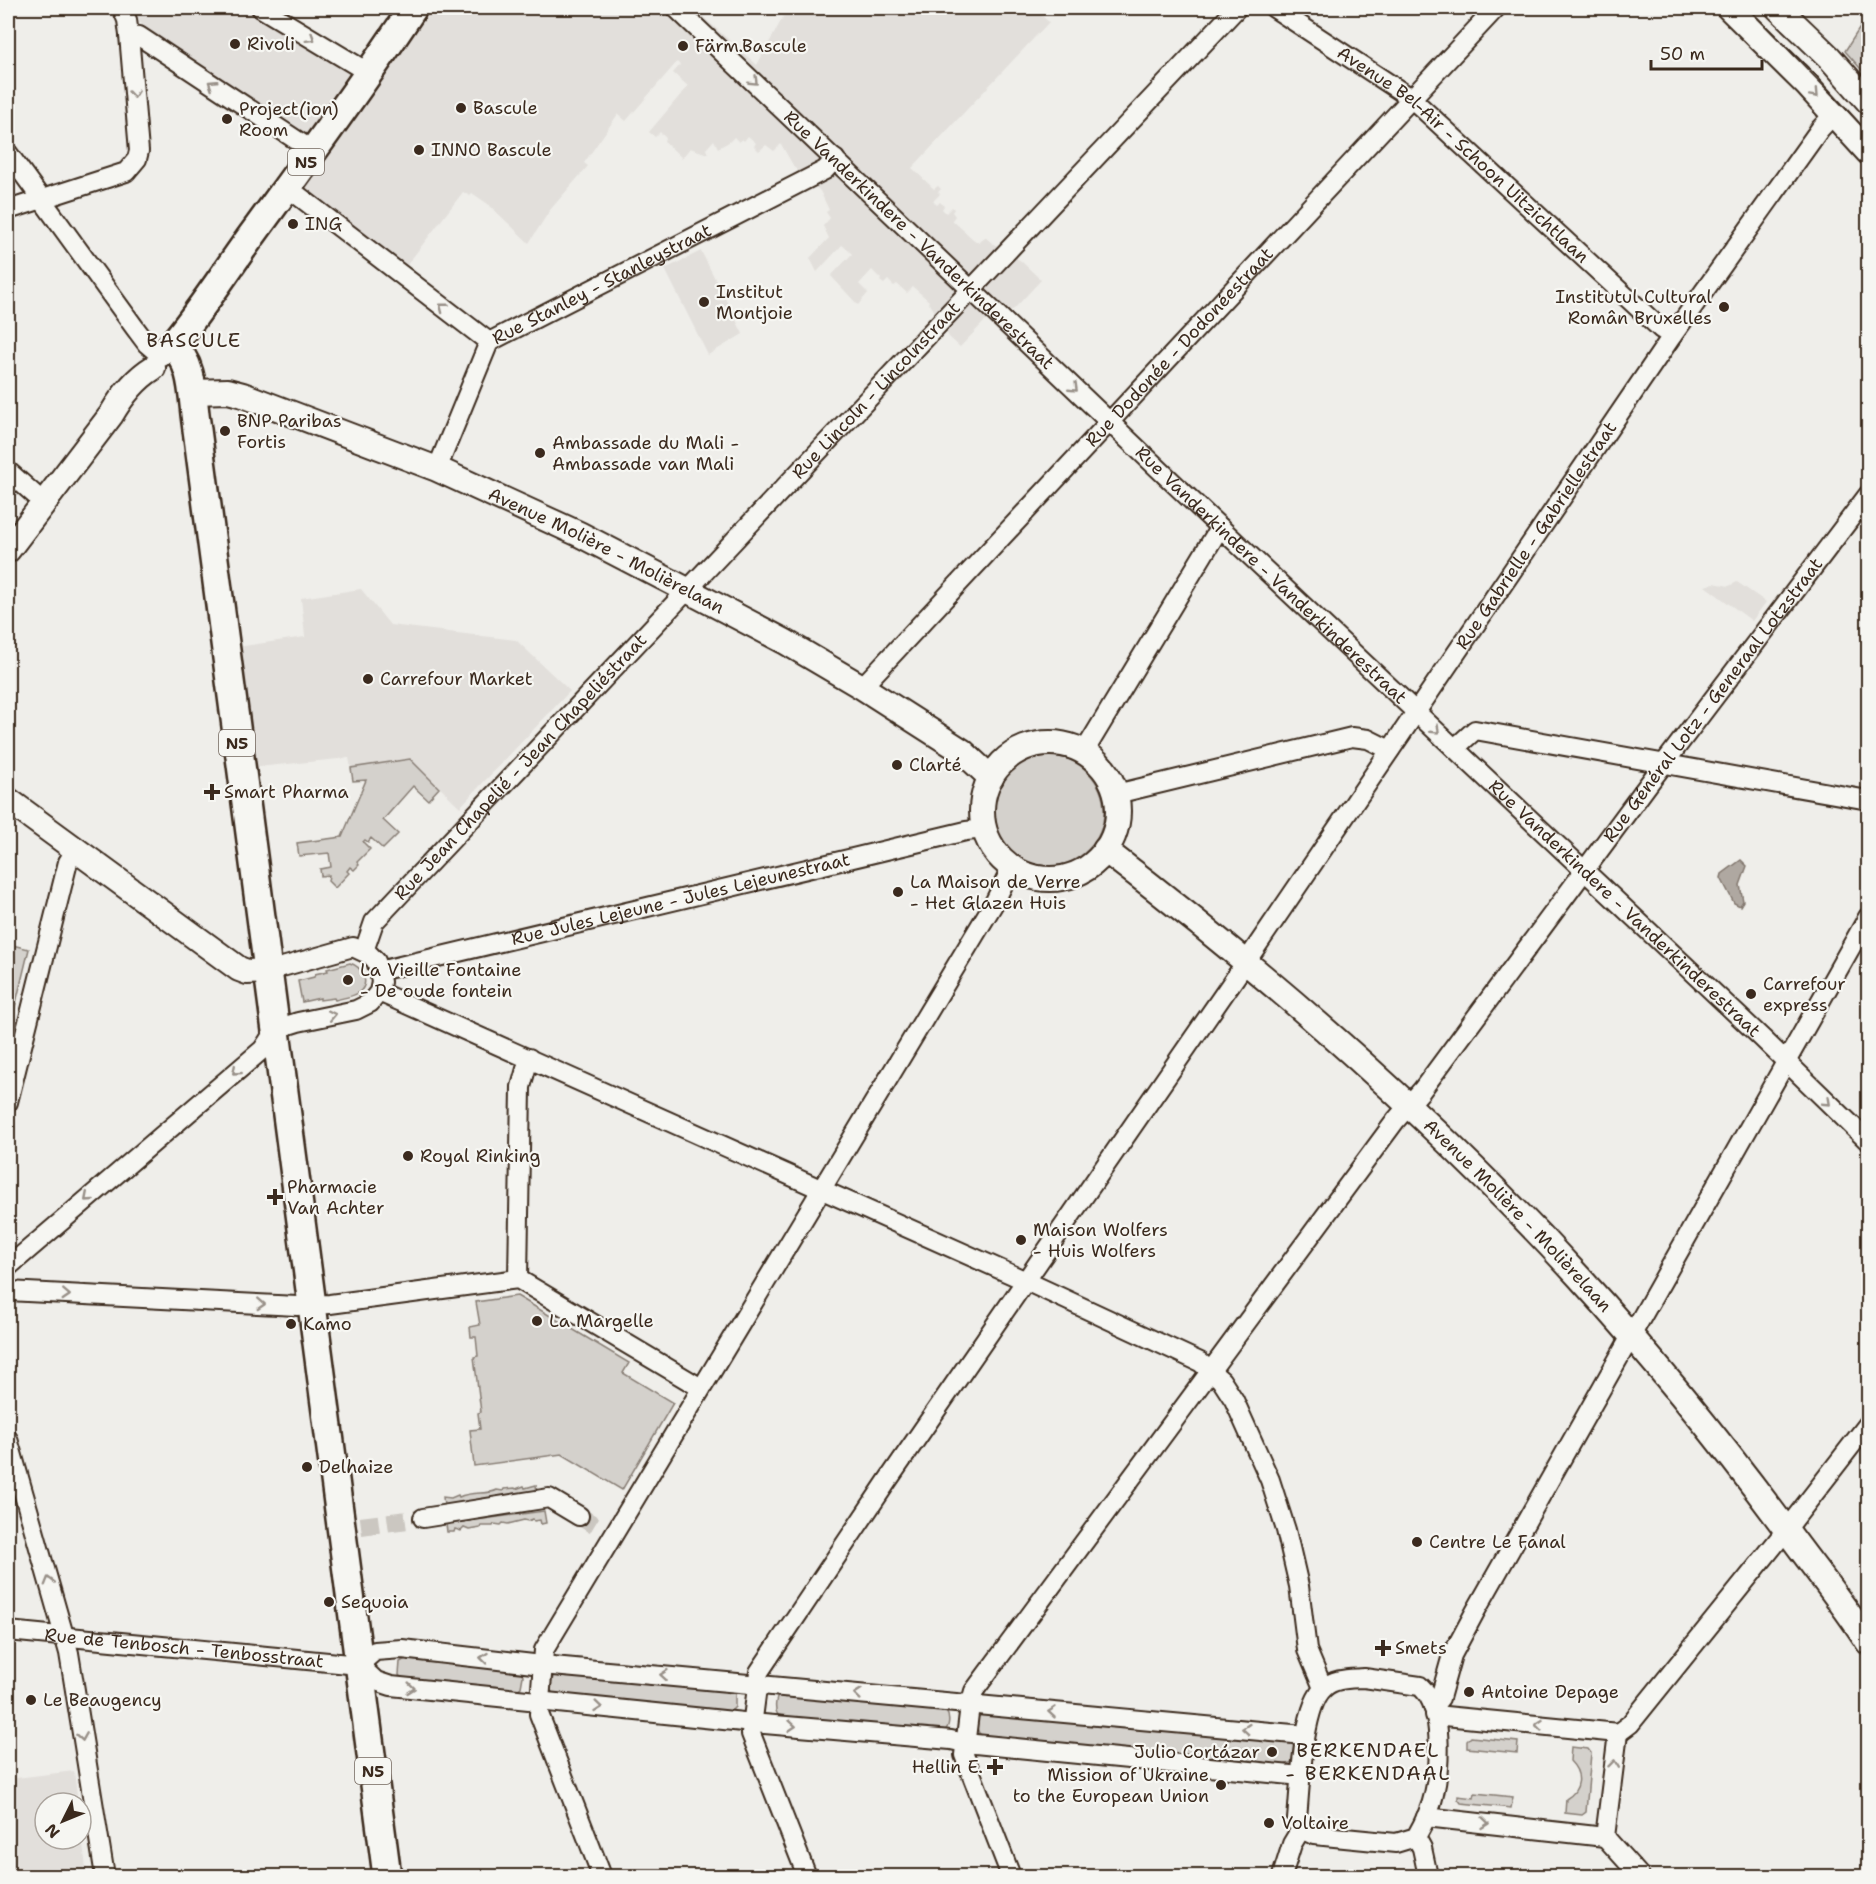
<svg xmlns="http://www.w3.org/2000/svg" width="1876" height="1884" font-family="'Shantell Sans',sans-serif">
  <rect width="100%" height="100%" fill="#efeeea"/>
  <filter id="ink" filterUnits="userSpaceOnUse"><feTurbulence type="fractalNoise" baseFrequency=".0167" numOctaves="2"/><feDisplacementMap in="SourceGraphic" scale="12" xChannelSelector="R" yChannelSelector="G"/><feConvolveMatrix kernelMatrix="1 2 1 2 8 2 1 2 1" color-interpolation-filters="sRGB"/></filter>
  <g filter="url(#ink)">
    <path fill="#e2dfdb" d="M 131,8 L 254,8 L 357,74 L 424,8 L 693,8 L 757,65 L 788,8 L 1033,8 L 1049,22 L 912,168 L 934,189 L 938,186 L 941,189 L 938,192 L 940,194 L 933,201 L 937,205 L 940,202 L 944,206 L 942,209 L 946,213 L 952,207 L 954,209 L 952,212 L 955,216 L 952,220 L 973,239 L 979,243 L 985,237 L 992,243 L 1021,261 L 1041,280 L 1014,309 L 984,322 L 960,347 L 949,337 L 932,307 L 928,303 L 929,301 L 913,287 L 907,293 L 897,284 L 894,286 L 888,280 L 884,284 L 880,281 L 881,279 L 872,270 L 859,284 L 868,293 L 858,305 L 831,276 L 852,254 L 847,249 L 842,245 L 817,272 L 810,258 L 829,238 L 823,226 L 830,218 L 826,212 L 829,210 L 820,191 L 794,167 L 781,144 L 774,151 L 766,145 L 759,151 L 754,146 L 756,143 L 748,136 L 744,141 L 742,139 L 739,142 L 734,137 L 729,142 L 718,148 L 714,140 L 706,149 L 708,154 L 690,148 L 682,158 L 664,141 L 666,138 L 660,132 L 655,137 L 649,132 L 688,86 L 673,73 L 680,65 L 677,62 L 626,121 L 618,114 L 584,163 L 588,166 L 550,210 L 529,243 L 488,204 L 472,193 L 470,196 L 463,192 L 403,270 L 303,192 L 308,140 L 130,16 Z
      M 701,251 L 743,334 L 708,355 L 665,269 Z
      M 1737,582 L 1766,602 L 1752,621 L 1705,586 L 1714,583 L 1729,586 Z
      M 361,589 L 390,625 L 516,640 L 570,691 L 460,807 L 410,759 L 351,768 L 349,758 L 257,767 L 252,724 L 247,724 L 246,719 L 251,718 L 242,652 L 238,652 L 237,647 L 305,637 L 301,598 Z
      M 74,1771 L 78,1803 L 45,1803 L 45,1839 L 81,1839 L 81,1828 L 87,1876 L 8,1876 L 8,1779 Z"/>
    <path fill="#d4d1cc" stroke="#887e75" stroke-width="1.5" d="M 1868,15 L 1868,77 L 1845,51 Z
      M994 811a55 55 0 1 1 110 0a55 55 0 1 1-110 0Z
      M 410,759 L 439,788 L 428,800 L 413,786 L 383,820 L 398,834 L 383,849 L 371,838 L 368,842 L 365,840 L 363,842 L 370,849 L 357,862 L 359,865 L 354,870 L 350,867 L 347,871 L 349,873 L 335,888 L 328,881 L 329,875 L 321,876 L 320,869 L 331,867 L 329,853 L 299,856 L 297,843 L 342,837 L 366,780 L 353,781 L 351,768 Z
      M 8,944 L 29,949 L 8,1036 Z
      M 350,963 C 363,967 371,984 358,993 C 352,997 342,998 335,1000 L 334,998 L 320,1000 L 320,998 L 302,1002 L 298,981 L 314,977 L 315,974 L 328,971 L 327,969 Z
      M 517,1296 L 629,1363 L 623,1373 L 673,1403 L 622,1490 L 562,1454 L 474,1466 L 470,1430 L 480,1429 L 478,1413 L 481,1412 L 474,1357 L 478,1356 L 476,1337 L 471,1337 L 470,1327 L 480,1325 L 476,1302 Z
      M 536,1485 L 537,1493 L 444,1506 L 443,1497 L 451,1498 L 458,1495 L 459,1497 C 471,1491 489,1495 497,1490 L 503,1491 L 504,1489 L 515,1488 L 516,1489 L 524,1486 L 525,1488 Z
      M 544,1511 L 546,1523 L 541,1524 L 540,1520 L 534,1521 L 533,1519 L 528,1521 L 524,1520 L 508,1524 L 503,1523 L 501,1525 L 494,1524 L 493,1526 L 481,1526 L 480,1528 L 469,1530 L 464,1528 L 461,1531 L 455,1529 L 454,1532 L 447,1532 L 446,1524 Z
      M 407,1658 L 521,1670 L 523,1676 L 521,1687 L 515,1691 L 403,1680 L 399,1675 L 400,1662 Z
      M 554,1673 L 735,1692 L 735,1707 L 731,1711 L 727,1712 L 554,1695 L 550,1689 Z
      M 779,1695 L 946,1711 C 950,1717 950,1727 944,1731 L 779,1716 C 774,1711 775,1700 779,1695 Z
      M 981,1713 L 1289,1741 L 1294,1746 L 1292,1762 L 1284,1765 L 986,1737 L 981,1735 C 975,1730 976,1719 981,1713 Z
      M 1471,1737 L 1518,1742 L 1517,1753 L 1467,1748 L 1467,1741 Z
      M 1571,1747 L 1588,1749 L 1591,1753 L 1586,1812 L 1582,1815 L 1565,1813 L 1566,1799 C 1581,1790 1583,1774 1570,1761 Z
      M 1475,1793 L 1513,1797 L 1511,1808 L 1461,1803 L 1458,1799 L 1458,1796 L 1474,1798 Z"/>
    <path fill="#afa8a1" stroke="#81766d" stroke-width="1.5" d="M 1741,860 L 1747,866 L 1740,885 L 1743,901 L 1740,906 L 1734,903 L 1721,878 L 1722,874 Z"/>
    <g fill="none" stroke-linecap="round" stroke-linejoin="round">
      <path stroke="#cbc7c1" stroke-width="18" stroke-dasharray="18 9" stroke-linecap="butt" d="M 579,1516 L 599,1528
        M 361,1526 L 423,1518"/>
      <g stroke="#3b2a1e" stroke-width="22">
        <g id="street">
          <path d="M 261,8 L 369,73"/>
          <path id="s1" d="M 676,8 L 1208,516 L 1762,1038 L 1868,1141"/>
          <path id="s2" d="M 1274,8 L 1411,98 L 1661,329 L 1672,336"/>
          <path d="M 129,35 L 139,36 L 313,151"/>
          <path d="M 8,153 L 135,328 L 147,344 L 162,357"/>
          <path d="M 287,187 L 489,342"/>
          <path d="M 8,210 L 126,172 L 137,159 L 139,151 L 129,35 L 127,20 L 122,8"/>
          <path id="s3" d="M 437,469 L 489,342 L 825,170 L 835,159"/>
          <path d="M 8,471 L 44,503"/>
          <path id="s4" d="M 862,687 L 1496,8"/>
          <path d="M 1455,748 L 1475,730 L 1868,800"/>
          <path d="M 1084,752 L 1220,527"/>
          <path d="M 1116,794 L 1352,737 L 1368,739 L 1390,750"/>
          <path id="s5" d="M 364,951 L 374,922 L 1237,8"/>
          <path id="s6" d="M 379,971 L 966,831 L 985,829"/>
          <path d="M 379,992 L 1015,1276 L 1200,1362 L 1221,1380 L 1234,1400 L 1270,1480 L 1286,1530 L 1299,1586 L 1307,1650 L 1323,1688"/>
          <path d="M 8,1102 L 68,862 L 75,851"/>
          <path d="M 8,1267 L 263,1049 L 276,1029 L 298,1022 L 356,1010 L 370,1003 L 379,992 L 381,982 L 379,971 L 376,961 L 370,955 L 353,947 L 268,971"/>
          <path d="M 518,1279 L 521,1087 L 529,1058"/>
          <path d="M 8,1291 L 297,1306 L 330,1304 L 518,1279 L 701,1388"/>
          <path d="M 8,1439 L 69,1653 L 105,1876"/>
          <path d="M 423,1518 L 549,1498 L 579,1516"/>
          <path id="s7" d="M 8,1631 L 359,1665"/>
          <path d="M 359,1665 L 375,1651 L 402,1649 L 542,1665 L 1304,1735"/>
          <path d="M 359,1665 L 376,1681 L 391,1686 L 753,1723 L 951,1740 L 965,1743 L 1301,1776"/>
          <path d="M 1364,1678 L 1420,1686 C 1423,1689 1427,1693 1429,1697 C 1442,1719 1440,1769 1434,1794 C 1431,1809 1424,1823 1416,1837 L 1396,1843 L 1314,1835 L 1301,1829 L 1297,1819 C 1300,1790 1302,1707 1324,1688 C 1334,1678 1350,1679 1364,1678 Z"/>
          <path d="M 1433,1707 L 1440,1698 L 1452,1655 L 1475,1612 L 1868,917"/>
          <path d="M 1435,1715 L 1618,1733"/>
          <path d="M 1618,1733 L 1630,1724 L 1775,1544 L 1868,1424"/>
          <path d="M 1426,1817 L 1605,1837 L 1618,1733"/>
          <path d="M 1416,1837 L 1422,1848 L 1428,1876"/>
          <path d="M 1605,1837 L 1640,1876"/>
          <path d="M 602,1876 L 539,1714 L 544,1650 L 994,903 L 1012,867"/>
          <path id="s8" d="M 807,1876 L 751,1734 L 759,1672 L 888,1480 L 1246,962 L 1672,336 L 1820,129 L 1834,114"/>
          <path id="s9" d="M 1011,1876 L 964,1755 L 970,1705 L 974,1691 L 1396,1120 L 1422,1090 L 1650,782 L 1868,495"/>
          <path d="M 1282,1876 L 1292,1844 L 1301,1829"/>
        </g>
      </g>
      <g stroke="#3b2a1e" stroke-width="28">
        <g id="secondary">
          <path d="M 1729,8 L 1807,85 L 1868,152"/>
          <path d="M 1778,8 L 1829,57 L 1868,101"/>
          <path id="s10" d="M 192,392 L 228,391 L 243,395 L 437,469 L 579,534 L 687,590 L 784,641 L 862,687 L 962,751 L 991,778"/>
          <path d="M 8,550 L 111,415 C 122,396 135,379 153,368"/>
          <circle cx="1050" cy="811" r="68"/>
          <path d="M 8,800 L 239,969 L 247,972 L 268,971"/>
          <path id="s11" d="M 1105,850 C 1274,979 1435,1120 1579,1277 C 1655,1360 1726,1448 1793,1539 C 1818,1573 1845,1606 1868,1642"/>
        </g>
      </g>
      <g stroke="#3b2a1e" stroke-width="32">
        <path id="primary" d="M 387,1876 L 196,422 C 192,395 194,364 172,345 C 202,309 227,269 255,231 C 309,157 363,84 413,8"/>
      </g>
      <use href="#street" stroke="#f6f6f2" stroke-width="18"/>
      <use href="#secondary" stroke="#f6f6f2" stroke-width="24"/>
      <use href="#primary" stroke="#f6f6f2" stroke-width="27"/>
      <path stroke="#3b2a1e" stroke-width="1.5" d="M 1748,8 L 1868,132"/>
    </g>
    <defs><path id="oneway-chevron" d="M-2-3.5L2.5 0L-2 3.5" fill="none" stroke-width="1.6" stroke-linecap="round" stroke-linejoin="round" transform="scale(1.5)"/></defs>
    <g stroke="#989088">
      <use href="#oneway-chevron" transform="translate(311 38) rotate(32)"/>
      <use href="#oneway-chevron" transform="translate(754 81) rotate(44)"/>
      <use href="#oneway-chevron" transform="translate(212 84) rotate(-147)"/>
      <use href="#oneway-chevron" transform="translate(134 94) rotate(85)"/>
      <use href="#oneway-chevron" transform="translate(1815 94) rotate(47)"/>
      <use href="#oneway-chevron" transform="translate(443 307) rotate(-142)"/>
      <use href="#oneway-chevron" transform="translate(1074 388) rotate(44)"/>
      <use href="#oneway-chevron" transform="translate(1436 730) rotate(44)"/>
      <use href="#oneway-chevron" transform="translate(332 1015) rotate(-12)"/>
      <use href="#oneway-chevron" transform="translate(236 1071) rotate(139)"/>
      <use href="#oneway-chevron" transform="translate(1827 1102) rotate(43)"/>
      <use href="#oneway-chevron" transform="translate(88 1198) rotate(139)"/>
      <use href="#oneway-chevron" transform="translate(66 1295) rotate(3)"/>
      <use href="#oneway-chevron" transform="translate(261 1304) rotate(3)"/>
      <use href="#oneway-chevron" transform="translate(49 1581) rotate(-106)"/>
      <use href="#oneway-chevron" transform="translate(484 1658) rotate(-174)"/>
      <use href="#oneway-chevron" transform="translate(664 1675) rotate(-175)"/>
      <use href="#oneway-chevron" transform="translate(411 1688) rotate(6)"/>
      <use href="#oneway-chevron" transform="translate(858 1694) rotate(-174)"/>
      <use href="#oneway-chevron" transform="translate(598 1707) rotate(6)"/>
      <use href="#oneway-chevron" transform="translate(1052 1712) rotate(-175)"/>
      <use href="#oneway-chevron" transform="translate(1539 1725) rotate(-174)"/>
      <use href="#oneway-chevron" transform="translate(792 1726) rotate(5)"/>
      <use href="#oneway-chevron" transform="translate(1246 1729) rotate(-175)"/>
      <use href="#oneway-chevron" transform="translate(82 1737) rotate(81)"/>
      <use href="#oneway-chevron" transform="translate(1614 1764) rotate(-83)"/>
      <use href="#oneway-chevron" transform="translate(1485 1823) rotate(6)"/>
    </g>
  </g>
  <g fill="#3b2a1e" stroke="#f6f6f2" stroke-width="2">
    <circle cx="235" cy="44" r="6"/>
    <circle cx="683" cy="46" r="6"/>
    <circle cx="461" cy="108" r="6"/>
    <circle cx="227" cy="119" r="6"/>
    <circle cx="419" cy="150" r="6"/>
    <circle cx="293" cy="224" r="6"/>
    <circle cx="704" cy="302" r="6"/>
    <circle cx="1724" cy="307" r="6"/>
    <circle cx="225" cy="431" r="6"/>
    <circle cx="540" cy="453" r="6"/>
    <circle cx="368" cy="679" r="6"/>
    <circle cx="897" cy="765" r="6"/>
    <path d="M209 783h6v6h6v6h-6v6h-6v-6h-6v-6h6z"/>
    <circle cx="898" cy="892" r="6"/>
    <circle cx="348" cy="980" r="6"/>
    <circle cx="1751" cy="994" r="6"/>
    <circle cx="408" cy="1156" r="6"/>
    <path d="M272 1188h6v6h6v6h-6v6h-6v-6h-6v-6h6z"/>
    <circle cx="1021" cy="1240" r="6"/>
    <circle cx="537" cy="1321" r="6"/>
    <circle cx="291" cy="1324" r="6"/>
    <circle cx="307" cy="1467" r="6"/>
    <circle cx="1417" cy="1542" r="6"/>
    <circle cx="329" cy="1602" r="6"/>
    <path d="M1380 1639h6v6h6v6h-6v6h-6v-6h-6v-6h6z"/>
    <circle cx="1469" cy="1692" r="6"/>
    <circle cx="31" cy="1700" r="6"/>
    <circle cx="1272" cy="1752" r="6"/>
    <path d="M992 1758h6v6h6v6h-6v6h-6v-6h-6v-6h6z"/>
    <circle cx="1221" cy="1785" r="6"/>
    <circle cx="1269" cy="1823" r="6"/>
  </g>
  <g text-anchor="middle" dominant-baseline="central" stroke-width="4.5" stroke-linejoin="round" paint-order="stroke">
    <g fill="#f6f6f2" stroke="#73675e" stroke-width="1.5">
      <rect x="288" y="149" width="36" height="26" rx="4.5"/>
      <rect x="219" y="730" width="36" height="26" rx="4.5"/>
      <rect x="355" y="1758" width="36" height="26" rx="4.5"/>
    </g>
    <g font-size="16" font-weight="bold" fill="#3b2a1e">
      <text x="306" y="162">N5</text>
      <text x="237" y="743">N5</text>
      <text x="373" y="1771">N5</text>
    </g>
    <g font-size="18" fill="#3b2a1e" stroke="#f6f6f2" text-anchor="start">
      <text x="247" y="44">Rivoli</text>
      <text x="695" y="46">Färm.Bascule</text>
      <text x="473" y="108">Bascule</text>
      <text x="239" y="109">Project(ion)<tspan x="239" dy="21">Room</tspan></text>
      <text x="431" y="150">INNO Bascule</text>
      <text x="305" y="224">ING</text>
      <text x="716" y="292">Institut<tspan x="716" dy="21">Montjoie</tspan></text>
      <text x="1712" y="297" text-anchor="end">Institutul Cultural<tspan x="1712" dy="21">Român Bruxelles</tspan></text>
      <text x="237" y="421">BNP Paribas<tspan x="237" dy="21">Fortis</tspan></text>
      <text x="552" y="443">Ambassade du Mali -<tspan x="552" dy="21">Ambassade van Mali</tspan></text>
      <text x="380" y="679">Carrefour Market</text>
      <text x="909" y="765">Clarté</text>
      <text x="224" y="792">Smart Pharma</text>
      <text x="910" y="882">La Maison de Verre<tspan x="910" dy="21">- Het Glazen Huis</tspan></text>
      <text x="360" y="970">La Vieille Fontaine<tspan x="360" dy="21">- De oude fontein</tspan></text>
      <text x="1763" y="984">Carrefour<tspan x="1763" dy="21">express</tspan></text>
      <text x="420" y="1156">Royal Rinking</text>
      <text x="287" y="1187">Pharmacie<tspan x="287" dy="21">Van Achter</tspan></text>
      <text x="1033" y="1230">Maison Wolfers<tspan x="1033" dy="21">- Huis Wolfers</tspan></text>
      <text x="549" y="1321">La Margelle</text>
      <text x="303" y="1324">Kamo</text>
      <text x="319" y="1467">Delhaize</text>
      <text x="1429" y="1542">Centre Le Fanal</text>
      <text x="341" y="1602">Sequoia</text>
      <text x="1395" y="1648">Smets</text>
      <text x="1481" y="1692">Antoine Depage</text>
      <text x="43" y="1700">Le Beaugency</text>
      <text x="1260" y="1752" text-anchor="end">Julio Cortázar</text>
      <text x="983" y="1767" text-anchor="end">Hellin E.</text>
      <text x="1209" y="1775" text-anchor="end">Mission of Ukraine<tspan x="1209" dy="21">to the European Union</tspan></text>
      <text x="1281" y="1823">Voltaire</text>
    </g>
    <g font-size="18" fill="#3b2a1e" stroke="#f6f6f2">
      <text stroke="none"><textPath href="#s2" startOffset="240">Avenue Bel-Air - Schoon Uitzichtlaan</textPath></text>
      <text stroke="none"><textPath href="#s1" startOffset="336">Rue Vanderkindere - Vanderkinderestraat</textPath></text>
      <text stroke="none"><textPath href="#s3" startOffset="264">Rue Stanley - Stanleystraat</textPath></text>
      <text stroke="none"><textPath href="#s4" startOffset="465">Rue Dodonée - Dodonéestraat</textPath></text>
      <text stroke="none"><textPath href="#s5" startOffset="762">Rue Lincoln - Lincolnstraat</textPath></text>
      <text stroke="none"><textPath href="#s8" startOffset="1592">Rue Gabrielle - Gabriellestraat</textPath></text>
      <text stroke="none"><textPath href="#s10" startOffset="447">Avenue Molière - Molièrelaan</textPath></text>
      <text stroke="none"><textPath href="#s1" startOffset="822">Rue Vanderkindere - Vanderkinderestraat</textPath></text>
      <text stroke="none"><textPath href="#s9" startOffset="1431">Rue Général Lotz - Generaal Lotzstraat</textPath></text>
      <text stroke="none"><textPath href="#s5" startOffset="244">Rue Jean Chapelié - Jean Chapeliéstraat</textPath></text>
      <text stroke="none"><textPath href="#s6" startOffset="310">Rue Jules Lejeune - Jules Lejeunestraat</textPath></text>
      <text stroke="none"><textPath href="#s1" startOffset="1308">Rue Vanderkindere - Vanderkinderestraat</textPath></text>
      <text stroke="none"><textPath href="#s11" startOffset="552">Avenue Molière - Molièrelaan</textPath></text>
      <text stroke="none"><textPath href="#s7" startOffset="177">Rue de Tenbosch - Tenbosstraat</textPath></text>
    </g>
    <g font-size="20" letter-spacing="1.5" fill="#3b2a1e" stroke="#f6f6f2">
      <text x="194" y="340">BASCULE</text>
      <text x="1368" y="1750">BERKENDAEL<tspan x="1368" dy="23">- BERKENDAAL</tspan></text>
    </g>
  </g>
  <rect width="1876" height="1884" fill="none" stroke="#f6f6f2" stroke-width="30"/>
  <rect x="15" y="15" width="1846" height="1854" fill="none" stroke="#3b2a1e" stroke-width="2" filter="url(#ink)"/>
  <g transform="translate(63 1821) rotate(227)"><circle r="28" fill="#f6f6f2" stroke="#aba49d" stroke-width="1.5"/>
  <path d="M0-4.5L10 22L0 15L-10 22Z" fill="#3b2a1e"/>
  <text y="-9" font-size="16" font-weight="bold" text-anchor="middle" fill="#3b2a1e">N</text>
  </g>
  <path d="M1651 60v9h111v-9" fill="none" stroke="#3b2a1e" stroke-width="3"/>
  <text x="1660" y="60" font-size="18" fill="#3b2a1e" stroke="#f6f6f2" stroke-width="4.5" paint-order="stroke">50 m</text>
</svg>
